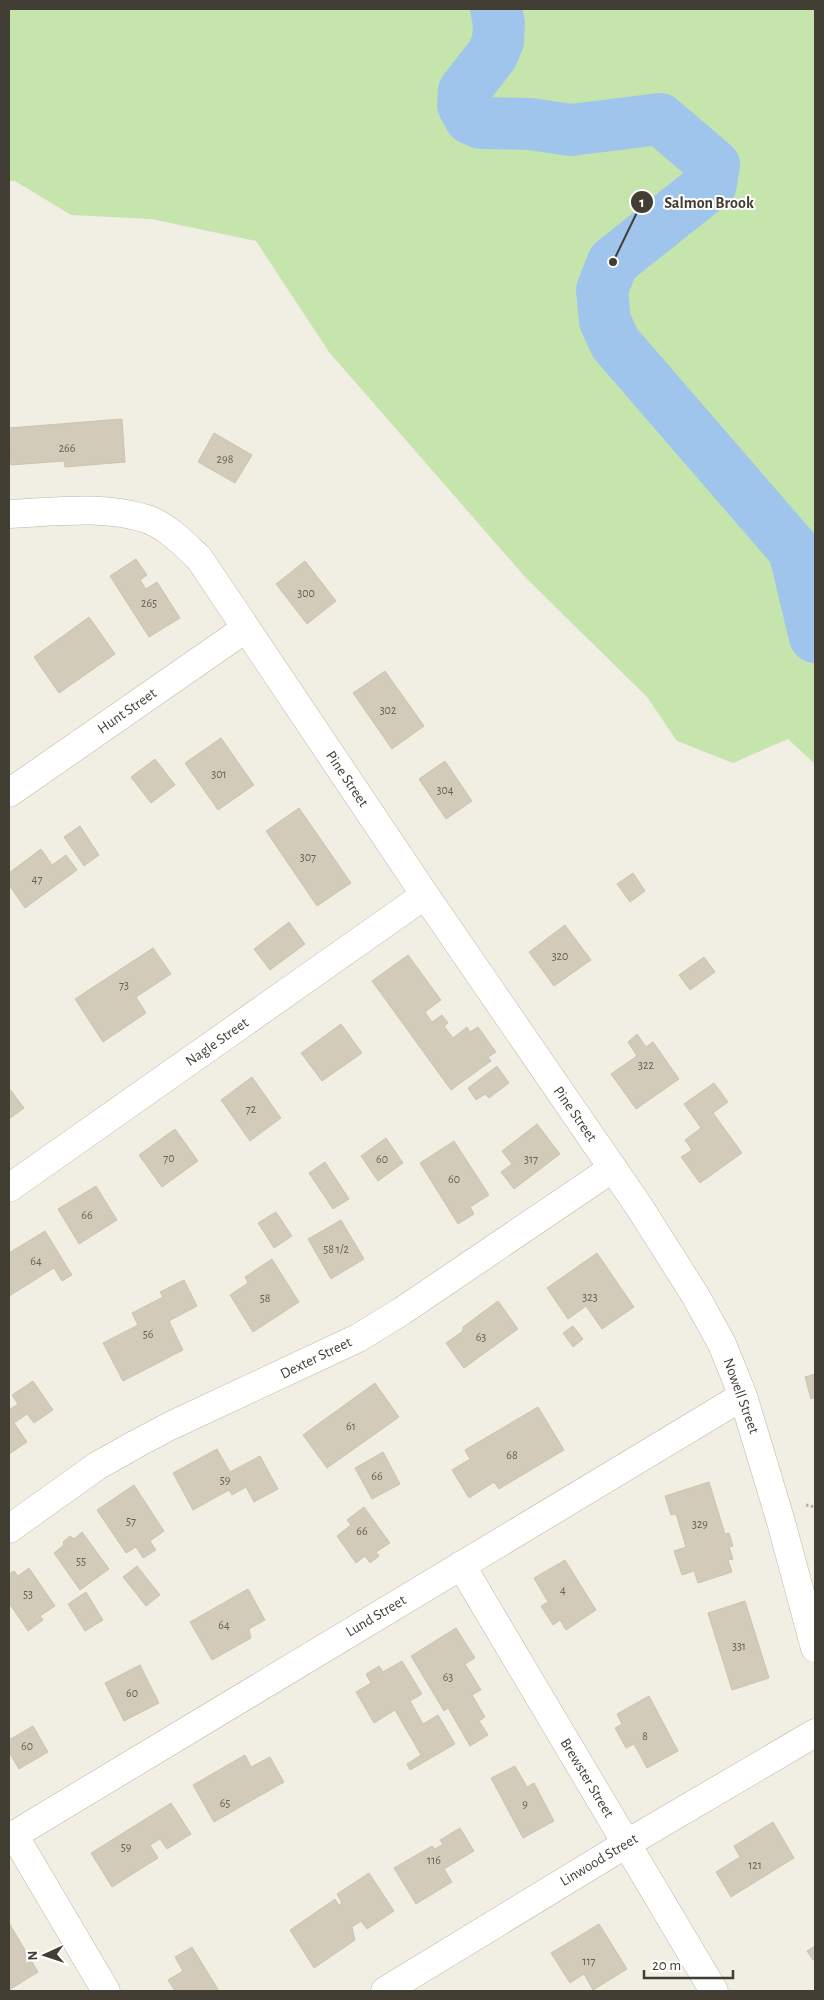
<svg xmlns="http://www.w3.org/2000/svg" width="824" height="2000" font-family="'Alegreya Sans',sans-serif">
  <rect width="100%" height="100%" fill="#f1eee3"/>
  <path fill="#c5e5ad" d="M 9,9 L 815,9 L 815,764 L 788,739 L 733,763 L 677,741 L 647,697 L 526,578 L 329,352 L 256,241 L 151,219 L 71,215 L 15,181 L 9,181 Z"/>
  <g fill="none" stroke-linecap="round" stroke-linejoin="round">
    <path stroke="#a0c5ed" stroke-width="52" d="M 496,9 L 499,23 L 498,41 L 492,55 L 464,91 L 463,105 L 470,118 L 481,123 L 530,124 L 571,130 L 660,119 L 714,165 L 711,184 L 613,262 L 602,290 L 605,321 L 615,343 L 794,550 L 815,637"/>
  </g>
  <path fill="#d2cbb9" stroke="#cdc4ad" d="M 122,419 L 125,462 L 65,467 L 64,461 L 11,465 L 9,428 Z
    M 214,433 L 252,455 L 235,483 L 198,462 Z
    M 136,559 L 147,575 L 140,580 L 146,589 L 157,582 L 180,618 L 149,637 L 110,576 Z
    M 305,561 L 336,601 L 307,624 L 276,584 Z
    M 89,617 L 115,654 L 59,693 L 34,657 Z
    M 385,671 L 424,726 L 392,749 L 353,693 Z
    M 221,738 L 254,785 L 218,810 L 185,763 Z
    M 155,759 L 175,785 L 151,803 L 131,777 Z
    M 445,761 L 472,801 L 446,819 L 419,779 Z
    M 299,808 L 351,883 L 317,906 L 266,831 Z
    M 80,826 L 99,855 L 84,866 L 64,837 Z
    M 41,849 L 52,865 L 66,855 L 77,870 L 25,908 L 9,885 L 9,873 Z
    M 633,873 L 645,891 L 630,902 L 617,884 Z
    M 289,922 L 305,944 L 270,970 L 254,949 Z
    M 565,925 L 591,960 L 554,986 L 529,952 Z
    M 153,948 L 171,974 L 136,997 L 146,1013 L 103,1042 L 75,999 Z
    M 408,955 L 441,1000 L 425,1012 L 432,1022 L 442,1015 L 448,1023 L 444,1026 L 453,1038 L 467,1027 L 470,1032 L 478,1027 L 496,1052 L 488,1057 L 491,1061 L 451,1090 L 372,981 Z
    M 704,957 L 715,972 L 690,990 L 679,975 Z
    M 341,1024 L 362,1053 L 322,1081 L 301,1053 Z
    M 637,1034 L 646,1047 L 653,1042 L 679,1079 L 636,1109 L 611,1074 L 637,1056 L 628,1042 Z
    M 497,1066 L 509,1083 L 489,1098 L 485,1094 L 476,1100 L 468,1088 Z
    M 252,1077 L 281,1118 L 250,1141 L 221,1100 Z
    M 714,1083 L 728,1102 L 713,1113 L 742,1153 L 700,1183 L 681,1157 L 692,1150 L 685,1140 L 701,1128 L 684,1104 Z
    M 9,1088 L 24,1108 L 9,1119 Z
    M 537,1124 L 560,1154 L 514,1189 L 501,1172 L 512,1164 L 502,1151 Z
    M 175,1129 L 198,1161 L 162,1187 L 139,1155 Z
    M 386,1138 L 403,1163 L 378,1181 L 361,1156 Z
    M 454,1141 L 489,1195 L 470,1207 L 474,1214 L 458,1224 L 420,1163 Z
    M 325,1162 L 349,1199 L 333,1209 L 309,1173 Z
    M 96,1186 L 117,1220 L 79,1244 L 58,1209 Z
    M 276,1212 L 292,1236 L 274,1248 L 258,1223 Z
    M 341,1220 L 364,1259 L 331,1279 L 308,1239 Z
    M 45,1231 L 72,1275 L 62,1281 L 54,1268 L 9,1296 L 9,1253 Z
    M 597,1253 L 634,1307 L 602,1329 L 586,1306 L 568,1319 L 547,1288 Z
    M 272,1259 L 299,1302 L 253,1332 L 230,1295 L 248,1283 L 245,1277 Z
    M 184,1280 L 197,1306 L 169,1321 L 183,1350 L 123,1381 L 103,1343 L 138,1325 L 132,1313 L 163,1297 L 160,1292 Z
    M 498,1301 L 518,1329 L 464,1368 L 446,1343 L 463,1331 L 463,1327 Z
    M 573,1326 L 583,1339 L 573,1347 L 563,1333 Z
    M 815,1374 L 815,1397 L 811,1399 L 805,1377 Z
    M 33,1381 L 53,1410 L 34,1423 L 27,1414 L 14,1423 L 27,1442 L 9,1454 L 9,1410 L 18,1404 L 12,1395 Z
    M 375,1383 L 399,1417 L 327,1468 L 303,1435 Z
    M 538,1407 L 564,1450 L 499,1489 L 494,1482 L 469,1498 L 452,1470 L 470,1459 L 465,1450 Z
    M 217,1449 L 230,1472 L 260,1456 L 278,1489 L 254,1502 L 246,1487 L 232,1495 L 229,1490 L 193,1510 L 173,1473 Z
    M 383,1452 L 400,1484 L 372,1499 L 355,1468 Z
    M 709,1482 L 725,1534 L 729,1533 L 733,1546 L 729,1547 L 733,1559 L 728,1560 L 732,1572 L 698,1583 L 694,1571 L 682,1575 L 674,1551 L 686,1547 L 676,1514 L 671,1515 L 665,1496 Z
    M 134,1485 L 164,1531 L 150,1541 L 156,1550 L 143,1558 L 136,1547 L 126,1553 L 97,1510 Z
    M 364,1507 L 390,1543 L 376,1552 L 379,1556 L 370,1563 L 365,1556 L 356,1563 L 337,1536 L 351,1525 L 347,1520 Z
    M 82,1532 L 109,1569 L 80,1590 L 54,1553 L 64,1545 L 63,1542 L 70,1536 L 74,1539 Z
    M 565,1560 L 596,1610 L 566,1630 L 560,1620 L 553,1625 L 541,1606 L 548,1602 L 534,1578 Z
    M 137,1566 L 160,1595 L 146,1606 L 123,1577 Z
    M 29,1568 L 55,1606 L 40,1616 L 43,1620 L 28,1631 L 9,1603 L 9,1574 L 14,1571 L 18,1576 Z
    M 248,1589 L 265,1620 L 249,1629 L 251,1638 L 212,1660 L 190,1622 Z
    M 86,1592 L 103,1620 L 85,1631 L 68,1604 Z
    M 745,1601 L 769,1678 L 732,1690 L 708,1613 Z
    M 456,1628 L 475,1658 L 465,1664 L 481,1690 L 472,1695 L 485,1717 L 479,1721 L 488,1735 L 470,1746 L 448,1708 L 444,1711 L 411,1656 Z
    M 402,1661 L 422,1694 L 410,1701 L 423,1724 L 438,1715 L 455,1744 L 410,1770 L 407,1764 L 421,1755 L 395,1710 L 374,1723 L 356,1692 L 371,1683 L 366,1674 L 379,1666 L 383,1672 Z
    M 140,1665 L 159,1703 L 124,1721 L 105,1683 Z
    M 649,1696 L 678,1751 L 647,1768 L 634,1744 L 626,1748 L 615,1728 L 622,1724 L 617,1714 Z
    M 33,1726 L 48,1752 L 19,1769 L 9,1752 L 9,1740 Z
    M 245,1755 L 251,1767 L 270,1757 L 284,1782 L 214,1822 L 193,1785 Z
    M 515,1766 L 527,1787 L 534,1783 L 554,1821 L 523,1838 L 491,1778 Z
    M 171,1803 L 191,1834 L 167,1849 L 160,1839 L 150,1845 L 158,1858 L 112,1887 L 91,1853 Z
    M 773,1822 L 794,1858 L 731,1897 L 716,1872 L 740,1857 L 734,1846 Z
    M 460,1828 L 474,1851 L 444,1869 L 452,1882 L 416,1904 L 394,1868 L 432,1846 L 435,1849 L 443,1844 L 440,1840 Z
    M 369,1873 L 394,1911 L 367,1929 L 361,1921 L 352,1927 L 355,1940 L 314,1968 L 290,1930 L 335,1899 L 339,1905 L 342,1903 L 337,1894 Z
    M 9,1923 L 38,1972 L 9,1990 Z
    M 599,1924 L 627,1969 L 593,1990 L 584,1974 L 570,1983 L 551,1953 Z
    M 815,1946 L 815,1959 L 813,1960 L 807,1951 Z
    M 192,1947 L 219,1991 L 175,1991 L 168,1980 L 183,1971 L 175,1957 Z"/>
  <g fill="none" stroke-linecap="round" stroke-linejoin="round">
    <g stroke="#bcb7a6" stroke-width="29">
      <path id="minor" d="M 9,514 C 54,512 103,505 147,519 C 167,526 184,544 199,558 L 425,895 L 640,1208 L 695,1295 L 722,1344 L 743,1396 L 781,1522 L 815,1648
        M 9,793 L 245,629
        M 9,1188 L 425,895
        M 9,1529 L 97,1466 L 136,1444 L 170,1426 L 358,1338 L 402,1311 L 613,1168
        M 461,1565 L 714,1991
        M 14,1835 L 106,1991
        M 9,1838 L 743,1396
        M 385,1991 L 626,1844 L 815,1733"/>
    </g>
    <path stroke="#bdb498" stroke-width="3" stroke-dasharray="2.5 2.5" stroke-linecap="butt" d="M 806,1505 L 815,1507"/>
    <use href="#minor" stroke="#fff" stroke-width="28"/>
  </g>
  <g text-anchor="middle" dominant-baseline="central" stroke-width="4" stroke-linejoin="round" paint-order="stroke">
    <g font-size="12" fill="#676155">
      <text x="67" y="448">266</text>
      <text x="225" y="459">298</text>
      <text x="306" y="593">300</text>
      <text x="149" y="603">265</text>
      <text x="388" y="710">302</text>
      <text x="219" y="774">301</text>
      <text x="445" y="790">304</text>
      <text x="308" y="857">307</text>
      <text x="37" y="879">47</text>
      <text x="560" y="956">320</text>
      <text x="124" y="985">73</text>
      <text x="646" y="1065">322</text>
      <text x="251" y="1109">72</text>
      <text x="169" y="1158">70</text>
      <text x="382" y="1159">60</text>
      <text x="531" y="1159">317</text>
      <text x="454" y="1179">60</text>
      <text x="87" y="1215">66</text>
      <text x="336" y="1249">58 1/2</text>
      <text x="36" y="1261">64</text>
      <text x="590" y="1297">323</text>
      <text x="265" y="1298">58</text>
      <text x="148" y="1334">56</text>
      <text x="481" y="1337">63</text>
      <text x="351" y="1426">61</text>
      <text x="512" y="1455">68</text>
      <text x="377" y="1476">66</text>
      <text x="225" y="1480">59</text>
      <text x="131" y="1521">57</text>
      <text x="700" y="1524">329</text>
      <text x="362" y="1531">66</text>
      <text x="81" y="1561">55</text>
      <text x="563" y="1590">4</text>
      <text x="28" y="1594">53</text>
      <text x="224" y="1625">64</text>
      <text x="739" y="1646">331</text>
      <text x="448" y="1677">63</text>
      <text x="132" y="1693">60</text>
      <text x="645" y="1736">8</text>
      <text x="27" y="1746">60</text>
      <text x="225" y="1803">65</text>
      <text x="525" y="1804">9</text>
      <text x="126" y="1847">59</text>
      <text x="434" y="1860">116</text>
      <text x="755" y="1865">121</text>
      <text x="589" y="1961">117</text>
    </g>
    <g font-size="15" fill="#433e34" stroke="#fff">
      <text transform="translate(127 711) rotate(-35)">Hunt Street</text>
      <text transform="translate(347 779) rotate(56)">Pine Street</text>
      <text transform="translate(217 1042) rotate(-35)">Nagle Street</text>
      <text transform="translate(575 1114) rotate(55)">Pine Street</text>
      <text transform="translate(316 1358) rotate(-26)">Dexter Street</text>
      <text transform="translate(741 1396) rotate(70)">Nowell Street</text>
      <text transform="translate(376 1616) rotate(-31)">Lund Street</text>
      <text transform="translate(587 1778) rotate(59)">Brewster Street</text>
      <text transform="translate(599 1860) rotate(-31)">Linwood Street</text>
    </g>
  </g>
  <path fill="none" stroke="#433e34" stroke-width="2" d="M613 262L642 202"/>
  <g fill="#433e34" stroke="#fff" stroke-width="2">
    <circle cx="613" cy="262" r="5"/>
    <circle cx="642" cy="202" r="12"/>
  </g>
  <g font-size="15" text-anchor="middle" font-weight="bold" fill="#fff">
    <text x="642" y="207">1</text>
  </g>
  <g font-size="16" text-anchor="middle" font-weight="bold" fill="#433e34" stroke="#fff" stroke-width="4" stroke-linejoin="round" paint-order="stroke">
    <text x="709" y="208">Salmon Brook</text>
  </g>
  <rect width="824" height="2000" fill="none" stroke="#433e34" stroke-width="20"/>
  <g transform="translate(45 1955) rotate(267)" stroke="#ffffff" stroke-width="4" paint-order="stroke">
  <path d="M0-4L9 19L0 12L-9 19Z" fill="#433e34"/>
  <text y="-8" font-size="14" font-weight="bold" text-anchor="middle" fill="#433e34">N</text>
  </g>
  <path d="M644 1970v8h89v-8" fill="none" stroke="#433e34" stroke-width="2.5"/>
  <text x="652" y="1970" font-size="15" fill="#433e34" stroke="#ffffff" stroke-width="4" paint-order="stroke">20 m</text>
</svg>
